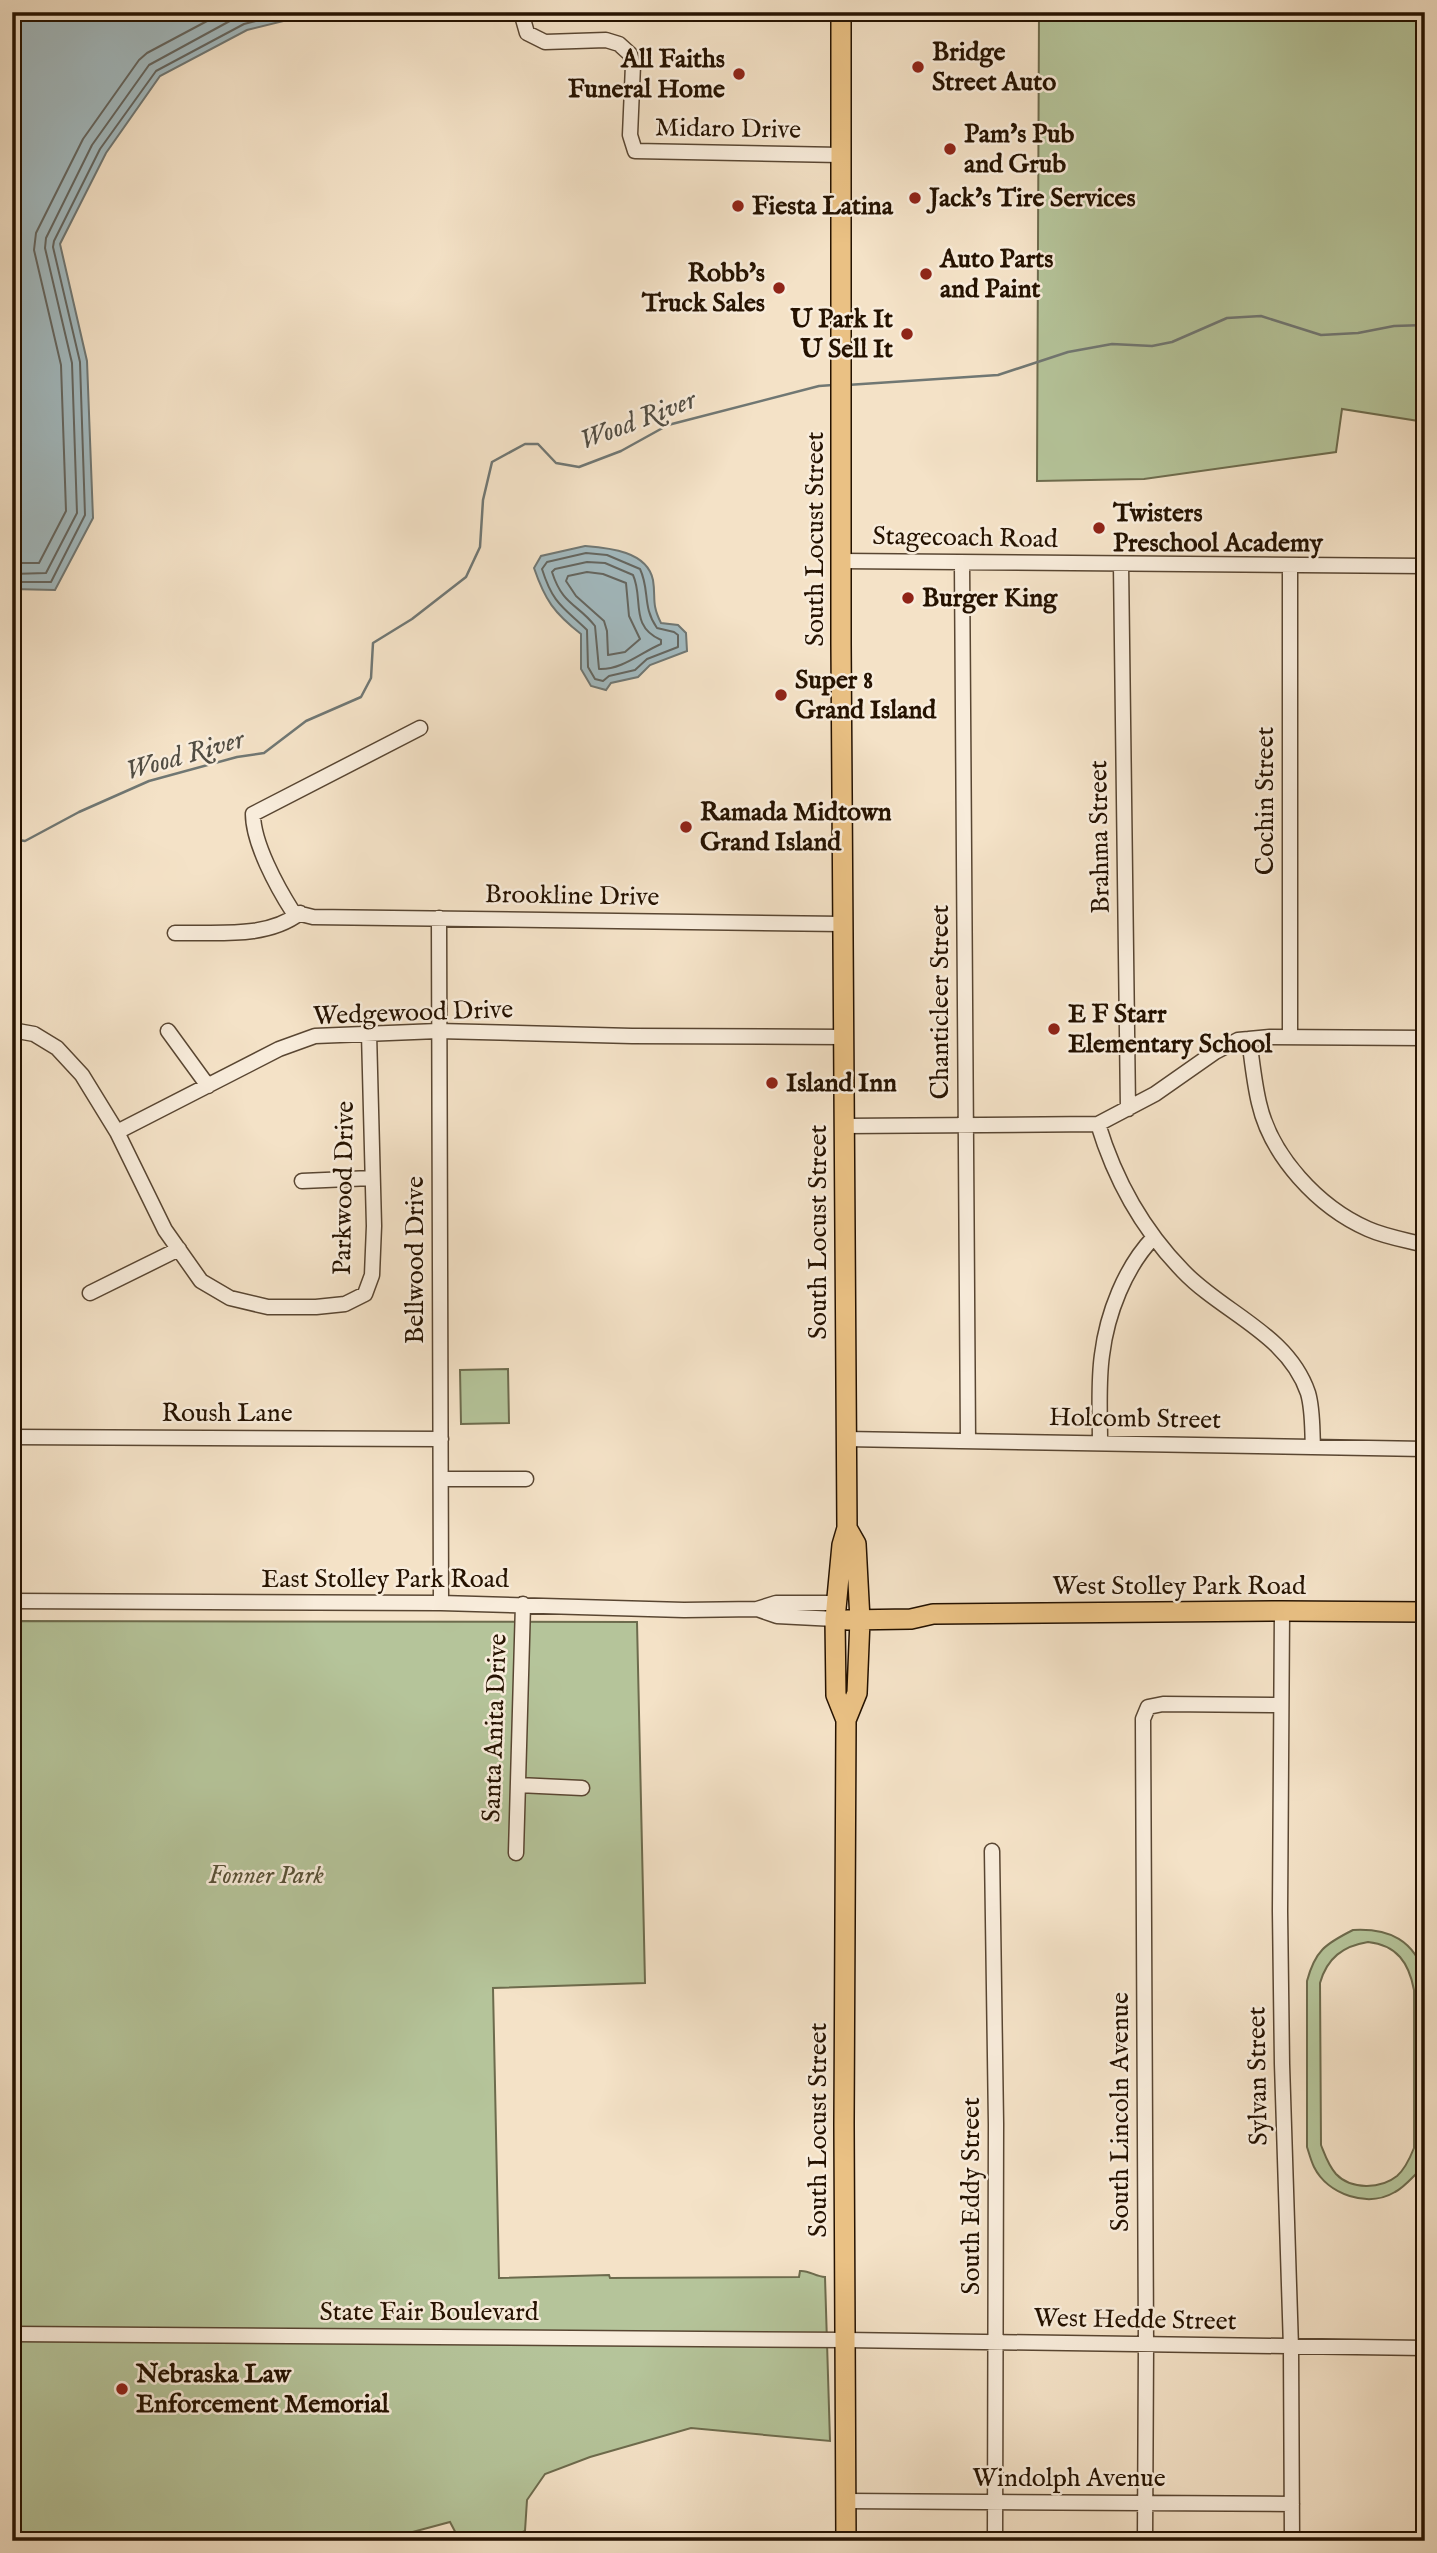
<svg xmlns="http://www.w3.org/2000/svg" width="1437" height="2553" font-family="'IM FELL English',serif">
  <rect width="100%" height="100%" fill="#f4e2c7"/>
  <filter id="stains"><feTurbulence type="fractalNoise" baseFrequency=".00286" numOctaves="4"/><feColorMatrix values="0 0 0 0 .2 0 0 0 0 .09 0 0 0 0 .02 0 0 0 .5 -.17"/></filter>
  <radialGradient id="worn" r=".72"><stop offset=".6" stop-color="#630" stop-opacity="0"/><stop offset="1" stop-color="#630" stop-opacity=".3"/></radialGradient>
  <path fill="#b5c49a" stroke="#6d6b4d" stroke-width="2" fill-rule="evenodd" d="M 1039,12 L 1425,12 L 1425,422 L 1342,409 L 1336,452 L 1144,479 L 1037,481 Z
    M 508,1369 L 509,1423 L 461,1424 L 460,1370 Z
    M 12,1621 L 637,1622 L 645,1983 L 493,1988 L 499,2278 L 609,2275 L 610,2278 L 799,2277 L 800,2271 C 809,2270 816,2277 825,2277 L 830,2441 L 691,2428 L 590,2457 L 545,2474 L 527,2500 L 525,2531 L 502,2541 L 460,2541 L 450,2522 L 379,2541 L 12,2541 Z
    M 1353,1930 C 1389,1928 1415,1940 1425,1977 L 1425,2198 L 1416,2198 L 1416,2174 C 1410,2180 1403,2188 1395,2192 C 1368,2208 1328,2195 1314,2167 C 1311,2161 1309,2153 1307,2147 L 1307,1981 C 1315,1951 1325,1944 1353,1930 ZM 1368,1942 C 1397,1945 1409,1963 1414,1990 L 1414,2148 C 1410,2158 1405,2169 1397,2176 C 1381,2189 1351,2190 1336,2174 C 1328,2165 1325,2155 1321,2145 L 1320,1983 C 1327,1958 1343,1946 1368,1942 Z"/>
  <path fill="#a2bac0" stroke="#707773" stroke-width="2" d="M 12,12 L 320,12 L 247,30 L 160,76 L 106,153 L 60,244 L 87,361 L 93,518 L 55,590 L 12,589 Z
    M 585,546 C 609,548 647,551 653,580 C 656,598 651,603 661,623 L 678,625 L 686,633 L 687,651 L 650,665 L 638,677 L 611,683 L 606,690 L 591,686 L 581,669 L 581,634 C 554,613 545,600 534,568 L 541,556 Z"/>
  <g fill="none" stroke-linecap="round" stroke-linejoin="round">
    <path stroke="#646660" stroke-width="2" d="M 586,553 L 607,555 L 640,569 C 650,590 642,607 657,628 L 674,632 L 678,635 L 678,647 L 647,659 L 635,670 L 609,676 L 603,681 L 595,679 L 588,667 L 587,630 C 563,607 553,604 542,569 L 547,562 Z
      M 587,562 L 605,563 L 633,575 C 644,599 629,626 661,640 L 661,644 C 640,653 622,670 599,669 L 595,626 C 577,603 563,606 552,572 L 555,569 Z
      M 12,563 L 39,563 L 66,511 L 61,365 L 34,250 L 36,233 L 83,139 L 139,60 L 147,53 L 224,12
      M 587,572 L 603,574 L 626,583 L 629,616 L 640,639 L 625,652 L 608,655 L 607,631 L 604,621 L 576,596 L 566,581 L 568,576 Z
      M 12,574 L 46,573 L 77,513 L 72,363 L 45,248 L 46,238 L 92,145 L 149,65 L 239,16 L 254,12
      M 12,582 L 51,582 L 85,515 L 80,362 L 53,247 L 54,241 L 100,149 L 156,71 L 244,24 L 290,12"/>
    <path stroke="#707773" stroke-width="2.5" d="M 847,385 L 998,375 L 1068,352 L 1112,344 L 1152,346 L 1172,342 L 1227,318 L 1261,316 L 1321,335 L 1358,333 L 1394,326 L 1425,325
      M 12,839 L 25,841 L 79,812 L 149,781 L 237,757 L 264,753 L 306,721 L 361,697 L 371,678 L 373,643 L 412,619 L 466,577 L 480,547 L 483,500 L 492,462 L 525,444 L 538,444 L 556,463 L 579,467 L 621,451 L 668,425 L 819,386 L 833,385"/>
    <g stroke="#594632" stroke-width="17">
      <path id="minor" d="M 521,12 L 527,33 L 545,42 L 606,40 L 619,44 L 630,54 L 633,65 L 630,135 L 635,151 L 840,155
        M 841,561 L 1425,566
        M 962,563 L 968,1441
        M 1121,564 L 1128,1109
        M 1290,565 L 1290,1037
        M 420,728 L 253,814 C 253,843 277,887 293,912 L 313,917 L 843,924
        M 439,918 L 441,1603
        M 175,933 C 216,932 266,939 300,913
        M 12,1030 L 34,1034 L 57,1048 L 82,1075 L 117,1132 L 165,1230 L 201,1281 L 230,1298 L 268,1307 L 316,1307 L 345,1304 L 365,1294 L 372,1275 L 374,1226 L 369,1033
        M 168,1031 L 208,1086
        M 1249,1039 C 1252,1060 1254,1082 1259,1103 C 1271,1156 1318,1207 1368,1229 C 1386,1237 1406,1240 1425,1245
        M 1098,1124 C 1115,1180 1142,1229 1183,1271 C 1223,1313 1288,1334 1308,1393 C 1313,1410 1312,1430 1313,1447
        M 844,1126 L 1098,1124 L 1155,1094 L 1215,1052 L 1238,1040 L 1270,1037 L 1425,1038
        M 117,1132 L 279,1049 L 315,1036 L 438,1031 L 632,1036 L 844,1037
        M 302,1181 L 372,1178
        M 90,1293 L 179,1249
        M 12,1437 L 441,1439
        M 845,1439 L 1425,1449
        M 1100,1442 C 1100,1414 1098,1383 1102,1355 C 1107,1314 1125,1267 1154,1237
        M 441,1479 L 526,1479
        M 12,1601 L 441,1603 L 684,1610 L 757,1609 L 776,1603 L 837,1603
        M 757,1609 L 777,1616 L 835,1619
        M 1282,1611 L 1280,1911 L 1282,2064 L 1291,2348 L 1292,2541
        M 518,1785 L 582,1788
        M 992,1851 L 996,2124 L 995,2541
        M 516,1853 L 523,1604
        M 12,2334 L 845,2340 L 1425,2348
        M 846,2501 L 1292,2504
        M 1145,2541 L 1146,2344 L 1143,1719 L 1148,1707 L 1163,1704 L 1280,1705"/>
    </g>
    <g stroke="#251200" stroke-width="22">
      <path id="major" d="M 841,12 L 841,644 L 847,1528 L 842,1545 L 835,1619 L 836,1695 L 846,1720
        M 847,1620 L 911,1619 L 933,1614 L 1282,1611 L 1425,1612
        M 846,2541 L 844,2124 L 846,1720 L 857,1693 L 860,1620 L 856,1544 L 847,1528"/>
    </g>
    <use href="#minor" stroke="#f8ecdb" stroke-width="14"/>
    <use href="#major" stroke="#eac184" stroke-width="19"/>
  </g>
  <g fill="#8f2418" stroke="#f8ecdb" stroke-width="2.5">
    <circle cx="918" cy="67" r="7"/>
    <circle cx="739" cy="74" r="7"/>
    <circle cx="950" cy="149" r="7"/>
    <circle cx="915" cy="198" r="7"/>
    <circle cx="738" cy="206" r="7"/>
    <circle cx="926" cy="274" r="7"/>
    <circle cx="779" cy="288" r="7"/>
    <circle cx="907" cy="334" r="7"/>
    <circle cx="1099" cy="528" r="7"/>
    <circle cx="908" cy="598" r="7"/>
    <circle cx="781" cy="695" r="7"/>
    <circle cx="686" cy="827" r="7"/>
    <circle cx="1054" cy="1029" r="7"/>
    <circle cx="772" cy="1083" r="7"/>
    <circle cx="122" cy="2389" r="7"/>
  </g>
  <g text-anchor="middle" dominant-baseline="central" stroke-width="5" stroke-linejoin="round" paint-order="stroke">
    <g font-size="26" font-weight="bold" fill="#251200" stroke="#f8ecdb" text-anchor="start">
      <text x="932" y="52">Bridge<tspan x="932" dy="30">Street Auto</tspan></text>
      <text x="725" y="59" text-anchor="end">All Faiths<tspan x="725" dy="30">Funeral Home</tspan></text>
      <text x="964" y="134">Pam's Pub<tspan x="964" dy="30">and Grub</tspan></text>
      <text x="929" y="198">Jack's Tire Services</text>
      <text x="752" y="206">Fiesta Latina</text>
      <text x="940" y="259">Auto Parts<tspan x="940" dy="30">and Paint</tspan></text>
      <text x="765" y="273" text-anchor="end">Robb's<tspan x="765" dy="30">Truck Sales</tspan></text>
      <text x="893" y="319" text-anchor="end">U Park It<tspan x="893" dy="30">U Sell It</tspan></text>
      <text x="1113" y="513">Twisters<tspan x="1113" dy="30">Preschool Academy</tspan></text>
      <text x="922" y="598">Burger King</text>
      <text x="795" y="680">Super 8<tspan x="795" dy="30">Grand Island</tspan></text>
      <text x="700" y="812">Ramada Midtown<tspan x="700" dy="30">Grand Island</tspan></text>
      <text x="1068" y="1014">E F Starr<tspan x="1068" dy="30">Elementary School</tspan></text>
      <text x="786" y="1083">Island Inn</text>
      <text x="136" y="2374">Nebraska Law<tspan x="136" dy="30">Enforcement Memorial</tspan></text>
    </g>
    <g font-size="26" fill="#251200" stroke="#f8ecdb">
      <text transform="translate(728 129) rotate(1)">Midaro Drive</text>
      <text transform="translate(965 538) rotate(1)">Stagecoach Road</text>
      <text transform="translate(815 539) rotate(-90)">South Locust Street</text>
      <text transform="translate(1265 801) rotate(-90)">Cochin Street</text>
      <text transform="translate(1100 837) rotate(-91)">Brahma Street</text>
      <text transform="translate(572 896) rotate(1)">Brookline Drive</text>
      <text transform="translate(940 1002) rotate(-90)">Chanticleer Street</text>
      <text transform="translate(413 1013) rotate(-2)">Wedgewood Drive</text>
      <text transform="translate(344 1188) rotate(-89)">Parkwood Drive</text>
      <text transform="translate(818 1232) rotate(-90)">South Locust Street</text>
      <text transform="translate(415 1260) rotate(-90)">Bellwood Drive</text>
      <text x="227" y="1413">Roush Lane</text>
      <text transform="translate(1135 1419) rotate(1)">Holcomb Street</text>
      <text x="385" y="1579">East Stolley Park Road</text>
      <text x="1179" y="1586">West Stolley Park Road</text>
      <text transform="translate(495 1728) rotate(-88)">Santa Anita Drive</text>
      <text transform="translate(1258 2076) rotate(-91)">Sylvan Street</text>
      <text transform="translate(1120 2112) rotate(-90)">South Lincoln Avenue</text>
      <text transform="translate(818 2130) rotate(-90)">South Locust Street</text>
      <text transform="translate(971 2196) rotate(-90)">South Eddy Street</text>
      <text x="429" y="2312">State Fair Boulevard</text>
      <text transform="translate(1135 2320) rotate(1)">West Hedde Street</text>
      <text x="1069" y="2478">Windolph Avenue</text>
    </g>
    <g font-size="26" font-style="italic" fill="#575036" stroke="#f8ecdb">
      <text x="266" y="1875">Fonner Park</text>
    </g>
    <g font-size="28" font-style="italic" fill="#514d43" stroke="#f8ecdb">
      <text transform="translate(638 421) rotate(-21)">Wood River</text>
      <text transform="translate(185 756) rotate(-16)">Wood River</text>
    </g>
  </g>
  <rect width="1437" height="2553" fill="none" stroke="#f4e2c7" stroke-width="42"/>
  <rect x="14" y="14" width="1409" height="2525" fill="none" stroke="#251200" stroke-width="3.5"/>
  <rect x="21" y="21" width="1395" height="2511" fill="none" stroke="#251200" stroke-width="2"/>
  <rect width="100%" height="100%" filter="url(#stains)"/>
  <rect width="100%" height="100%" fill="url(#worn)"/>
</svg>
